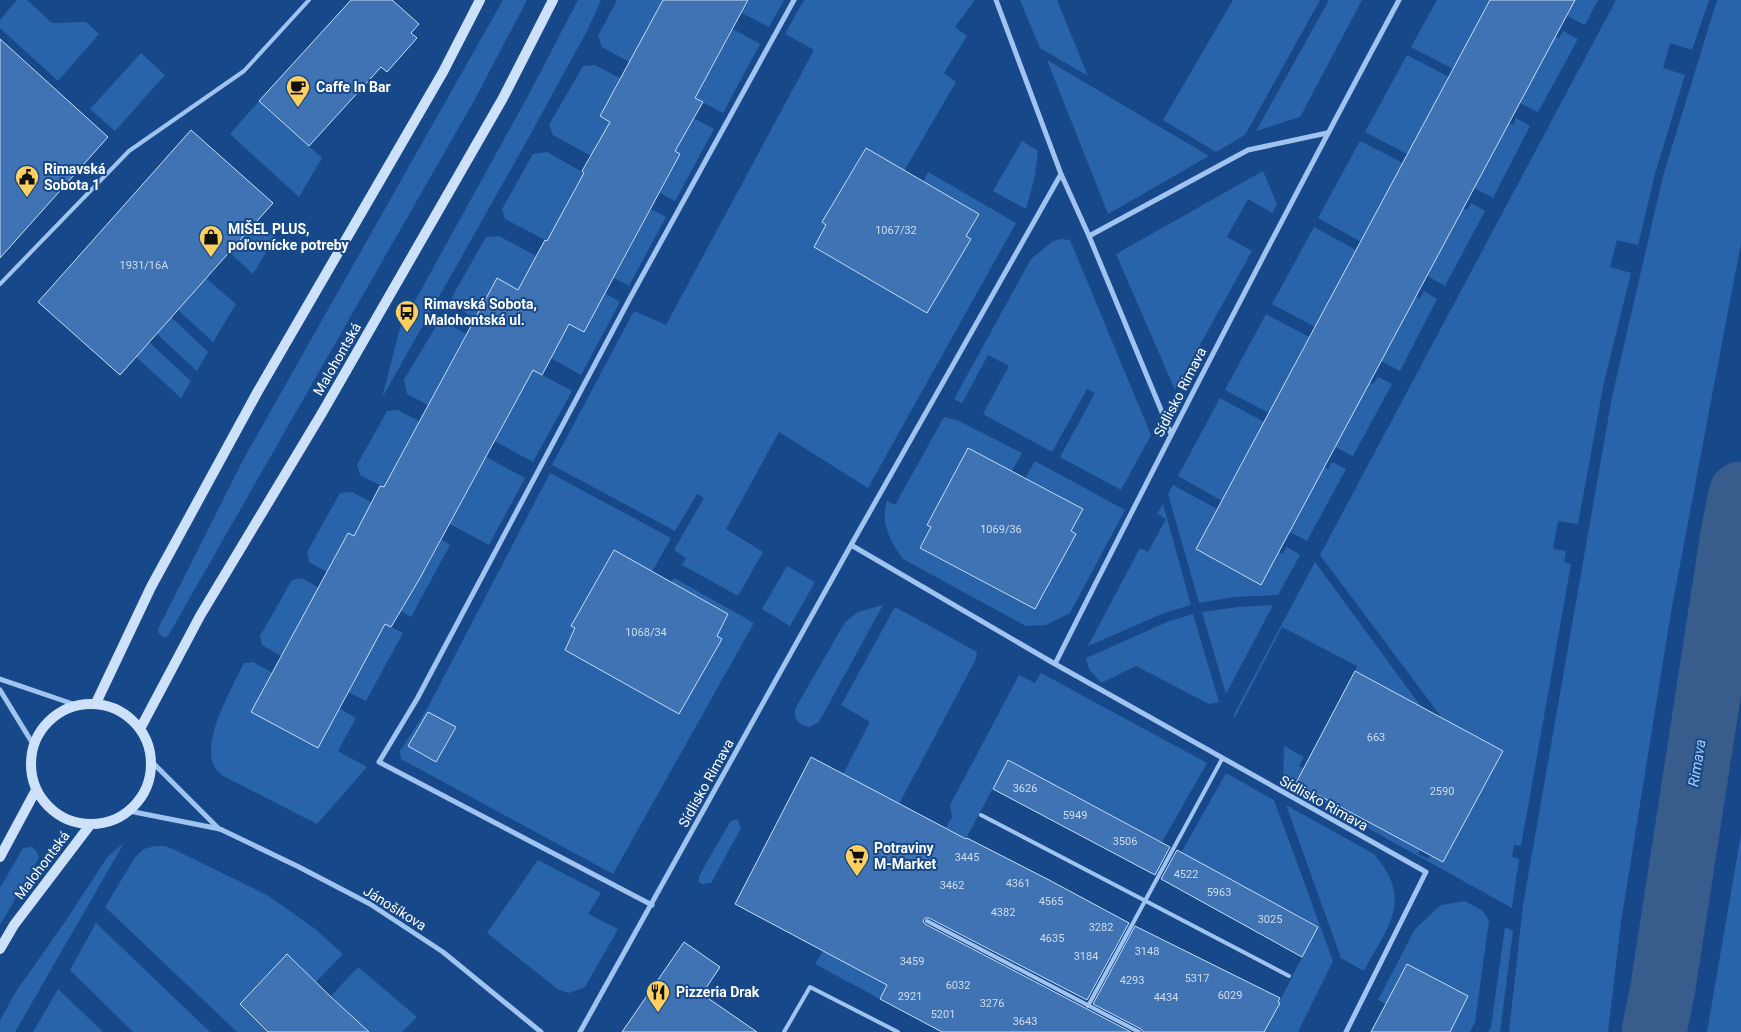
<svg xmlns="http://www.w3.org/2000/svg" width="1741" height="1032" font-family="Roboto,sans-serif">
  <rect width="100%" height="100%" fill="#17498a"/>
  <path fill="#2963a9" d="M 17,0 L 27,0 L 52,23 L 86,22 L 99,34 L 58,81 L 0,28 L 0,20 Z
    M 503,0 L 527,0 L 475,99 L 168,636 L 164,638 L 159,634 L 158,629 L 243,460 Z
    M 578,0 L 601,0 L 587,31 L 524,146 L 382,398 L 400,328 L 529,94 Z
    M 617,0 L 663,0 L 629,62 L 602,47 L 598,36 Z
    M 749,0 L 784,0 L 769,27 L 742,13 Z
    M 804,0 L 975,0 L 955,27 L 967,36 L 944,73 L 956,82 L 904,171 L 865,148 L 822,222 L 826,225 L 815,248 L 927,313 L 971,239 L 966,236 L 979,214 L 923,182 L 928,172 L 1016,223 L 868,488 L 779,432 L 726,529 L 763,552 L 738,596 L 682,565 L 686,558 L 674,550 L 704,498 L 697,494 L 675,531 L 552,465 L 634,311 L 666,325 L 814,50 L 785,34 Z
    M 1020,0 L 1057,0 L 1088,76 L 1040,48 Z
    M 1233,0 L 1320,0 L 1245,135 L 1216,152 L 1163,120 Z
    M 1329,0 L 1362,0 L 1300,117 L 1256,131 Z
    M 1437,0 L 1490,0 L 1453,69 L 1411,47 Z
    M 1575,0 L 1598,0 L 1585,25 L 1567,16 Z
    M 1616,0 L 1709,0 L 1692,50 L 1670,43 L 1663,68 L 1685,75 L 1655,174 L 1638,245 L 1617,240 L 1610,267 L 1631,273 L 1604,382 L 1578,524 L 1558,521 L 1553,549 L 1566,551 L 1564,562 L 1571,564 L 1521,846 L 1514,845 L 1512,857 L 1519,859 L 1512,908 L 1283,781 L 1284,746 L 1304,757 L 1299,766 L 1304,769 L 1296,783 L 1420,850 L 1418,854 L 1428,859 L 1430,856 L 1443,862 L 1503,751 L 1442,718 L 1320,555 Z
    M 1717,0 L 1741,0 L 1741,243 L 1671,612 L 1621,922 L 1608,1032 L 1509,1032 L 1523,905 L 1612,397 L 1663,176 Z
    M 733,29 L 760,44 L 723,113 L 695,98 Z
    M 1563,31 L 1578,39 L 1538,112 L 1520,103 L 1555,36 L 1559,38 Z
    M 141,53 L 165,75 L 115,131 L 90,109 Z
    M 1407,55 L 1449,77 L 1407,154 L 1365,132 Z
    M 1047,60 L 1209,156 L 1108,214 Z
    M 595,65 L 620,78 L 600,116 L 611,123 L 593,157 L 553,135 L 549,125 L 583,66 Z
    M 259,101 L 322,158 L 299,197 L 230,134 Z
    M 686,114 L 714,129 L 675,201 L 660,193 L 680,154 L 669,147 Z
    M 1516,118 L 1530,126 L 1493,198 L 1474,188 L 1509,123 L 1513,125 Z
    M 1022,141 L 1038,151 L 1035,176 L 1026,209 L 993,191 Z
    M 1360,141 L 1403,163 L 1361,242 L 1318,218 Z
    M 547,152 L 584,173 L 547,241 L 505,219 L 502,209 L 533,154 Z
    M 1263,171 L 1277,204 L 1272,213 L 1248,199 L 1227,237 L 1252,251 L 1175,390 L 1116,254 Z
    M 1471,203 L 1485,211 L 1445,286 L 1427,276 L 1463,208 L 1467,210 Z
    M 651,209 L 666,217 L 629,286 L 614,278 Z
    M 257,221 L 275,237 L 253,274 L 229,252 Z
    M 1314,227 L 1356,250 L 1315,327 L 1272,304 Z
    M 499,236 L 538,257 L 521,291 L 496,279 L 475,318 L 456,307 L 452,297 L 486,237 Z
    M 1061,239 L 1070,240 L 1151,435 L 1121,490 L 1060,457 L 1095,393 L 1087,389 L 1052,452 L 983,414 L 1009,366 L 988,355 L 962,403 L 954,399 L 1031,259 L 1053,241 Z
    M 206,278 L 236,304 L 213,342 L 178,310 Z
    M 1424,291 L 1437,299 L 1400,371 L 1381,361 L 1416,297 L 1420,299 Z
    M 605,293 L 620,302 L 581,375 L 551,358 L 560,319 L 584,332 Z
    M 1266,314 L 1309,337 L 1269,413 L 1225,390 Z
    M 171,317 L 208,352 L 197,371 L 157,334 Z
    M 450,325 L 466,334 L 428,405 L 407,394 L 404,380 L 436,326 Z
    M 149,342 L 191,381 L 181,398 L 136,357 Z
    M 533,370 L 572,391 L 533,462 L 495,441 Z
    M 1378,377 L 1392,384 L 1353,456 L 1335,447 L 1369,382 L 1373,384 Z
    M 1220,398 L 1264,422 L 1222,501 L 1178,476 Z
    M 398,410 L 419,421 L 384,487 L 360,475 L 357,465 L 387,411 Z
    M 944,417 L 959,421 L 1022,453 L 1012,471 L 968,448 L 927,524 L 931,527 L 920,548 L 1035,609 L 1076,534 L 1071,531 L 1083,509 L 1025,478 L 1035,461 L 1125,510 L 1070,613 L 1046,625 L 1026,626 L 903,559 C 890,541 880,523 887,501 L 895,505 Z
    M 486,457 L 525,478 L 489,545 L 450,524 Z
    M 1332,462 L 1346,469 L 1307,541 L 1290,532 L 1324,467 L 1328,469 Z
    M 550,473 L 671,538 L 652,572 L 613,550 L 572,626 L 575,628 L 565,650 L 679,714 L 722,639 L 717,636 L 728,615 L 671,583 L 674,578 L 754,623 L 613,874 L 401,759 L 400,751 L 427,709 Z
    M 1173,485 L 1217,509 L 1196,549 L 1260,585 L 1279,552 L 1282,554 L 1287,547 L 1300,555 L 1278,595 L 1235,597 L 1199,603 L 1168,494 Z
    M 352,492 L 374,504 L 357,537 L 348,533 L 327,572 L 309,562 L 307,552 L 340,493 Z
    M 1163,504 L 1191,605 L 1164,613 L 1088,646 L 1140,548 L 1148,552 L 1166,519 L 1157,514 Z
    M 442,540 L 450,545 L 411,617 L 394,607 L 412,574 L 420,578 Z
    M 1315,562 L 1425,712 L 1415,703 L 1355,671 L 1357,666 L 1282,627 L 1235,717 L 1233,716 Z
    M 787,566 L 815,582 L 790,626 L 762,609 Z
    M 302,578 L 319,588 L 281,656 L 262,645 L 260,636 L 292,580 Z
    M 883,605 L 819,722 L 809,727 C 798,725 794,719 795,709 L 845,622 L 858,612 Z
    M 1273,605 L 1226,694 L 1202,612 L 1238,607 Z
    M 895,607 L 977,652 L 976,659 L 899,804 L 843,774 L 870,722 L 841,705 Z
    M 1193,614 L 1219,702 L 1209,704 L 1136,666 L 1101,683 L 1089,669 L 1086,658 L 1167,622 Z
    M 385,624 L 403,633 L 366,701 L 348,692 Z
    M 253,662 L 273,673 L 318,748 L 339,708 L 356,718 L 338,751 L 367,767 L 317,824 L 225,777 C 222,775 218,772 216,769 C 198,745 233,686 244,663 Z
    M 1041,673 L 1207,763 L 1162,842 L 1008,760 L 880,999 L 815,964 L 823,951 L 955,834 L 946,828 L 952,817 L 950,805 L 1019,675 L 1035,683 Z
    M 1226,773 L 1274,800 L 1333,961 L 1298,1032 L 1264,1032 L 1318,926 L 1181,853 Z
    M 1286,805 L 1374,854 C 1414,901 1388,925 1364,971 L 1341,958 Z
    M 734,820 L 738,820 L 741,828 L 711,883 L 702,884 L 699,882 L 699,876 L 730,822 Z
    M 1741,834 L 1741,1032 L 1707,1032 Z
    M 124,843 L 15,1032 L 0,1032 L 0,1020 L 17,990 L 65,922 L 108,856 Z
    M 155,846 L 164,846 L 175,850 L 267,895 L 314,928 L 343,954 L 316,982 L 287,954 L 240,1004 L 267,1032 L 237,1032 L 105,907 L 135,857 L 144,849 Z
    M 32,847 L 37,852 L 39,858 L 0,925 L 0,888 L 23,848 Z
    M 538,860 L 601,893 L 588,914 L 618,929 L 585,987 L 569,993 L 559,990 L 487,933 Z
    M 1465,901 L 1483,911 L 1489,921 L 1475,1022 L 1470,1032 L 1450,1032 L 1468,996 L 1407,965 L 1386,1004 L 1378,1000 L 1415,929 L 1441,905 Z
    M 96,923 L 210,1032 L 133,1032 L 70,970 Z
    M 1505,927 L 1513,931 L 1500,1032 L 1488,1032 L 1491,1027 Z
    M 358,967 L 417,1017 L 402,1032 L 369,1032 L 331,996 Z
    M 58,989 L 103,1032 L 33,1032 Z"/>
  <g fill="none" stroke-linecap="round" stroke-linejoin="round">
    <path stroke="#385d8d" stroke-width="65" d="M 1654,1032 L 1663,987 L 1733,534 L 1741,494"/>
  </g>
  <path fill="#3f73b3" stroke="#c6defa" d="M 351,0 L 392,0 L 419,24 L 411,33 L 417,38 L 387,72 L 381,67 L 309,146 L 259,101 Z
    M 663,0 L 748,0 L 695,98 L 703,102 L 675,151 L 680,154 L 584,332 L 569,324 L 542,375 L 533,370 L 420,578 L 391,627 L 385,624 L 318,748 L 251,712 L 348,533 L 354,536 L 380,486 L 384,487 L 497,278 L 518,290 L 545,240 L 547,241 L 584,173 L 582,171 L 610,122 L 600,116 Z
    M 1490,0 L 1575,0 L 1261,585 L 1196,549 Z
    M 0,39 L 108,137 L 0,258 Z
    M 191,130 L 273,203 L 120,375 L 38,302 Z
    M 866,148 L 979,214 L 966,236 L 971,239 L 927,313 L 814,247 L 826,225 L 822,222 Z
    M 968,448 L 1083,509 L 1071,531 L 1076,534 L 1035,609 L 920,548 L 931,527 L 927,525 Z
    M 614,550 L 728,614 L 717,636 L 722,639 L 679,714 L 565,650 L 575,628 L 571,626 Z
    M 1355,671 L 1503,751 L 1443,862 L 1296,783 Z
    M 428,712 L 456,727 L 436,762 L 408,746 Z
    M 811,757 L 966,839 L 967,838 L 1051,881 L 1129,923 L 1087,1000 L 929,918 L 925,918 L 923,921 L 925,924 L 1131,1032 L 942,1032 L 880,999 L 887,985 L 735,904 Z
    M 1008,760 L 1170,847 L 1155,875 L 993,789 Z
    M 1177,850 L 1318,927 L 1302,957 L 1161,879 Z
    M 1135,926 L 1280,998 L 1278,1002 L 1280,1003 L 1264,1032 L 1143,1032 L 1141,1029 L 1093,1004 Z
    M 684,942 L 720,967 L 702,994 L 757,1032 L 622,1032 Z
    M 287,954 L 330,996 L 369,1032 L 268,1032 L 240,1004 Z
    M 1407,964 L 1468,996 L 1450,1032 L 1371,1032 Z"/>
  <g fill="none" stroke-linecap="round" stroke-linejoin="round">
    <path stroke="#a0c3ef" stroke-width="4" d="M 0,284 L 129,151 L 244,71 L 309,0
      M 981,815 L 1289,976
      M 927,921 L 1139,1032
      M 1088,1006 L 1222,759
      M 784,1032 L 810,987 L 898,1032"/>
    <path stroke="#a0c3ef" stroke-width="5" d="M 996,0 L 1061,174 L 1089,236 L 1171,434
      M 1089,236 L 1248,150 L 1327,133
      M 851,545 L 1055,664
      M 0,679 L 76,705
      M 0,690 L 33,744
      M 151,761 L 219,829
      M 129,811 L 220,829 L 299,867 L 370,904 L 443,952 L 541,1032
      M 652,905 L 379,762 L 417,699 L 629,300 L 794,0
      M 580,1032 L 851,545 L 1061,174
      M 1346,1032 L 1426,872 L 1055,664 C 1167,441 1281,220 1399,0"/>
    <path stroke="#cde1fa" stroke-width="10" d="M 96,703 L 151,587 L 258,391 L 443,72 L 480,0
      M31 764a60 60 0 1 1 120 0a60 60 0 1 1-120 0Z
      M 140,729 L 200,616 L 322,413 L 503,98 L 553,0
      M 0,857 L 36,790
      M 0,949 L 14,925 L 90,825"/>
  </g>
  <defs>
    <g id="cafe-pin" transform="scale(1.25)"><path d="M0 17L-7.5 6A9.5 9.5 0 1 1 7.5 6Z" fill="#ffd05d" stroke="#17498a"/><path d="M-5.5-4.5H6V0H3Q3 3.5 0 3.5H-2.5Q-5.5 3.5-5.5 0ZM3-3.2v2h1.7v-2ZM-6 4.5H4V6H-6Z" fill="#111"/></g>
    <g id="civic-pin" transform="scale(1.25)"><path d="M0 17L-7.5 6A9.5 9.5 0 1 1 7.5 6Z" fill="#ffd05d" stroke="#17498a"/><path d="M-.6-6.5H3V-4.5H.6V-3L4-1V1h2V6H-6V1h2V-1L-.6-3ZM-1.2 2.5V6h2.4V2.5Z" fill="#111"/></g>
    <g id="shop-pin" transform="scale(1.25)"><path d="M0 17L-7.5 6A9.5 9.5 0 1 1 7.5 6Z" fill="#ffd05d" stroke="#17498a"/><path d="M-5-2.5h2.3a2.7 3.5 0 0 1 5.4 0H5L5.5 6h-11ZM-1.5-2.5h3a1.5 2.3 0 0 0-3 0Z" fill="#111"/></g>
    <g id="bus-pin" transform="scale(1.25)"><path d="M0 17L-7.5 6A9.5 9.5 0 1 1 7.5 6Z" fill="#ffd05d" stroke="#17498a"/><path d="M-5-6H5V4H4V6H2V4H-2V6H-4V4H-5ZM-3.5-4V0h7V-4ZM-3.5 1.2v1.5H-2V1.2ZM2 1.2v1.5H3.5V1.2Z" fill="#111"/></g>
    <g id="supermarket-pin" transform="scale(1.25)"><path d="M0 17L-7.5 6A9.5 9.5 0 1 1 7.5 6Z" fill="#ffd05d" stroke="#17498a"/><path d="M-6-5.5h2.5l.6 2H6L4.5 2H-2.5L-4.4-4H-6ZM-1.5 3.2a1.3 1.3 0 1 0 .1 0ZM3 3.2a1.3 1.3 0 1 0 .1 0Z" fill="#111"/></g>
    <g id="restaurant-pin" transform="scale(1.25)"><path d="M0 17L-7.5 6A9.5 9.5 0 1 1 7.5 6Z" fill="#ffd05d" stroke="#17498a"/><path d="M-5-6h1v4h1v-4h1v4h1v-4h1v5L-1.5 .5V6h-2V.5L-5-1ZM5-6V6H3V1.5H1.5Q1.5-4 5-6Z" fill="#111"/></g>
  </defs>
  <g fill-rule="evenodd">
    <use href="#cafe-pin" x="298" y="87"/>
    <use href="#civic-pin" x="27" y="177"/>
    <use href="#shop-pin" x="211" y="237"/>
    <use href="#bus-pin" x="407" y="312"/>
    <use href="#supermarket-pin" x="857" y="856"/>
    <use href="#restaurant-pin" x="658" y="992"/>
  </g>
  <g text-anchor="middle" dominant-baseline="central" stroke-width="4" stroke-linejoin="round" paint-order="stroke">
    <g font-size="11" fill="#cfdcec">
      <text x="896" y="230">1067/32</text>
      <text x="144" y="265">1931/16A</text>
      <text x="1001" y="529">1069/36</text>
      <text x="646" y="632">1068/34</text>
      <text x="1376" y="737">663</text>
      <text x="1025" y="788">3626</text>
      <text x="1442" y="791">2590</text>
      <text x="1075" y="815">5949</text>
      <text x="1125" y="841">3506</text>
      <text x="967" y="857">3445</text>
      <text x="1186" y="874">4522</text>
      <text x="1018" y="883">4361</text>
      <text x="952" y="885">3462</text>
      <text x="1219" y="892">5963</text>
      <text x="1051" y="901">4565</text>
      <text x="1003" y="912">4382</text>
      <text x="1270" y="919">3025</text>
      <text x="1101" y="927">3282</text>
      <text x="1052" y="938">4635</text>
      <text x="1147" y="951">3148</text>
      <text x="1086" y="956">3184</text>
      <text x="912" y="961">3459</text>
      <text x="1197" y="978">5317</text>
      <text x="1132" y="980">4293</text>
      <text x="958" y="985">6032</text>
      <text x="1230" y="995">6029</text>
      <text x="910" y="996">2921</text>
      <text x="1166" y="997">4434</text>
      <text x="992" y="1003">3276</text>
      <text x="943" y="1014">5201</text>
      <text x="1025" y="1021">3643</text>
    </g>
    <g font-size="14" font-weight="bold" fill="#fff" stroke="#17498a" text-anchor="start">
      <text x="316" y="87">Caffe In Bar</text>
      <text x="44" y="169">Rimavská<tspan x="44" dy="16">Sobota 1</tspan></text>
      <text x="228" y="229">MIŠEL PLUS,<tspan x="228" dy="16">poľovnícke potreby</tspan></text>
      <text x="424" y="304">Rimavská Sobota,<tspan x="424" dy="16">Malohontská ul.</tspan></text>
      <text x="874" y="848">Potraviny<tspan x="874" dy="16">M-Market</tspan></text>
      <text x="676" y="992">Pizzeria Drak</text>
    </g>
    <g font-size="14" fill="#fff" stroke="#17498a">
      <text transform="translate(337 359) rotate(-60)">Malohontská</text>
      <text transform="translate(1180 392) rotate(-63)">Sídlisko Rimava</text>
      <text transform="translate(706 783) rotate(-61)">Sídlisko Rimava</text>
      <text transform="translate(1324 803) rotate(29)">Sídlisko Rimava</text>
      <text transform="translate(42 865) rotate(-53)">Malohontská</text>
      <text transform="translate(395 908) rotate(32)">Jánošíkova</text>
    </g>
    <g font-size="15" font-style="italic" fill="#abcdf6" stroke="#17498a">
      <text transform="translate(1697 763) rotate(-81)">Rimava</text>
    </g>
  </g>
</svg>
